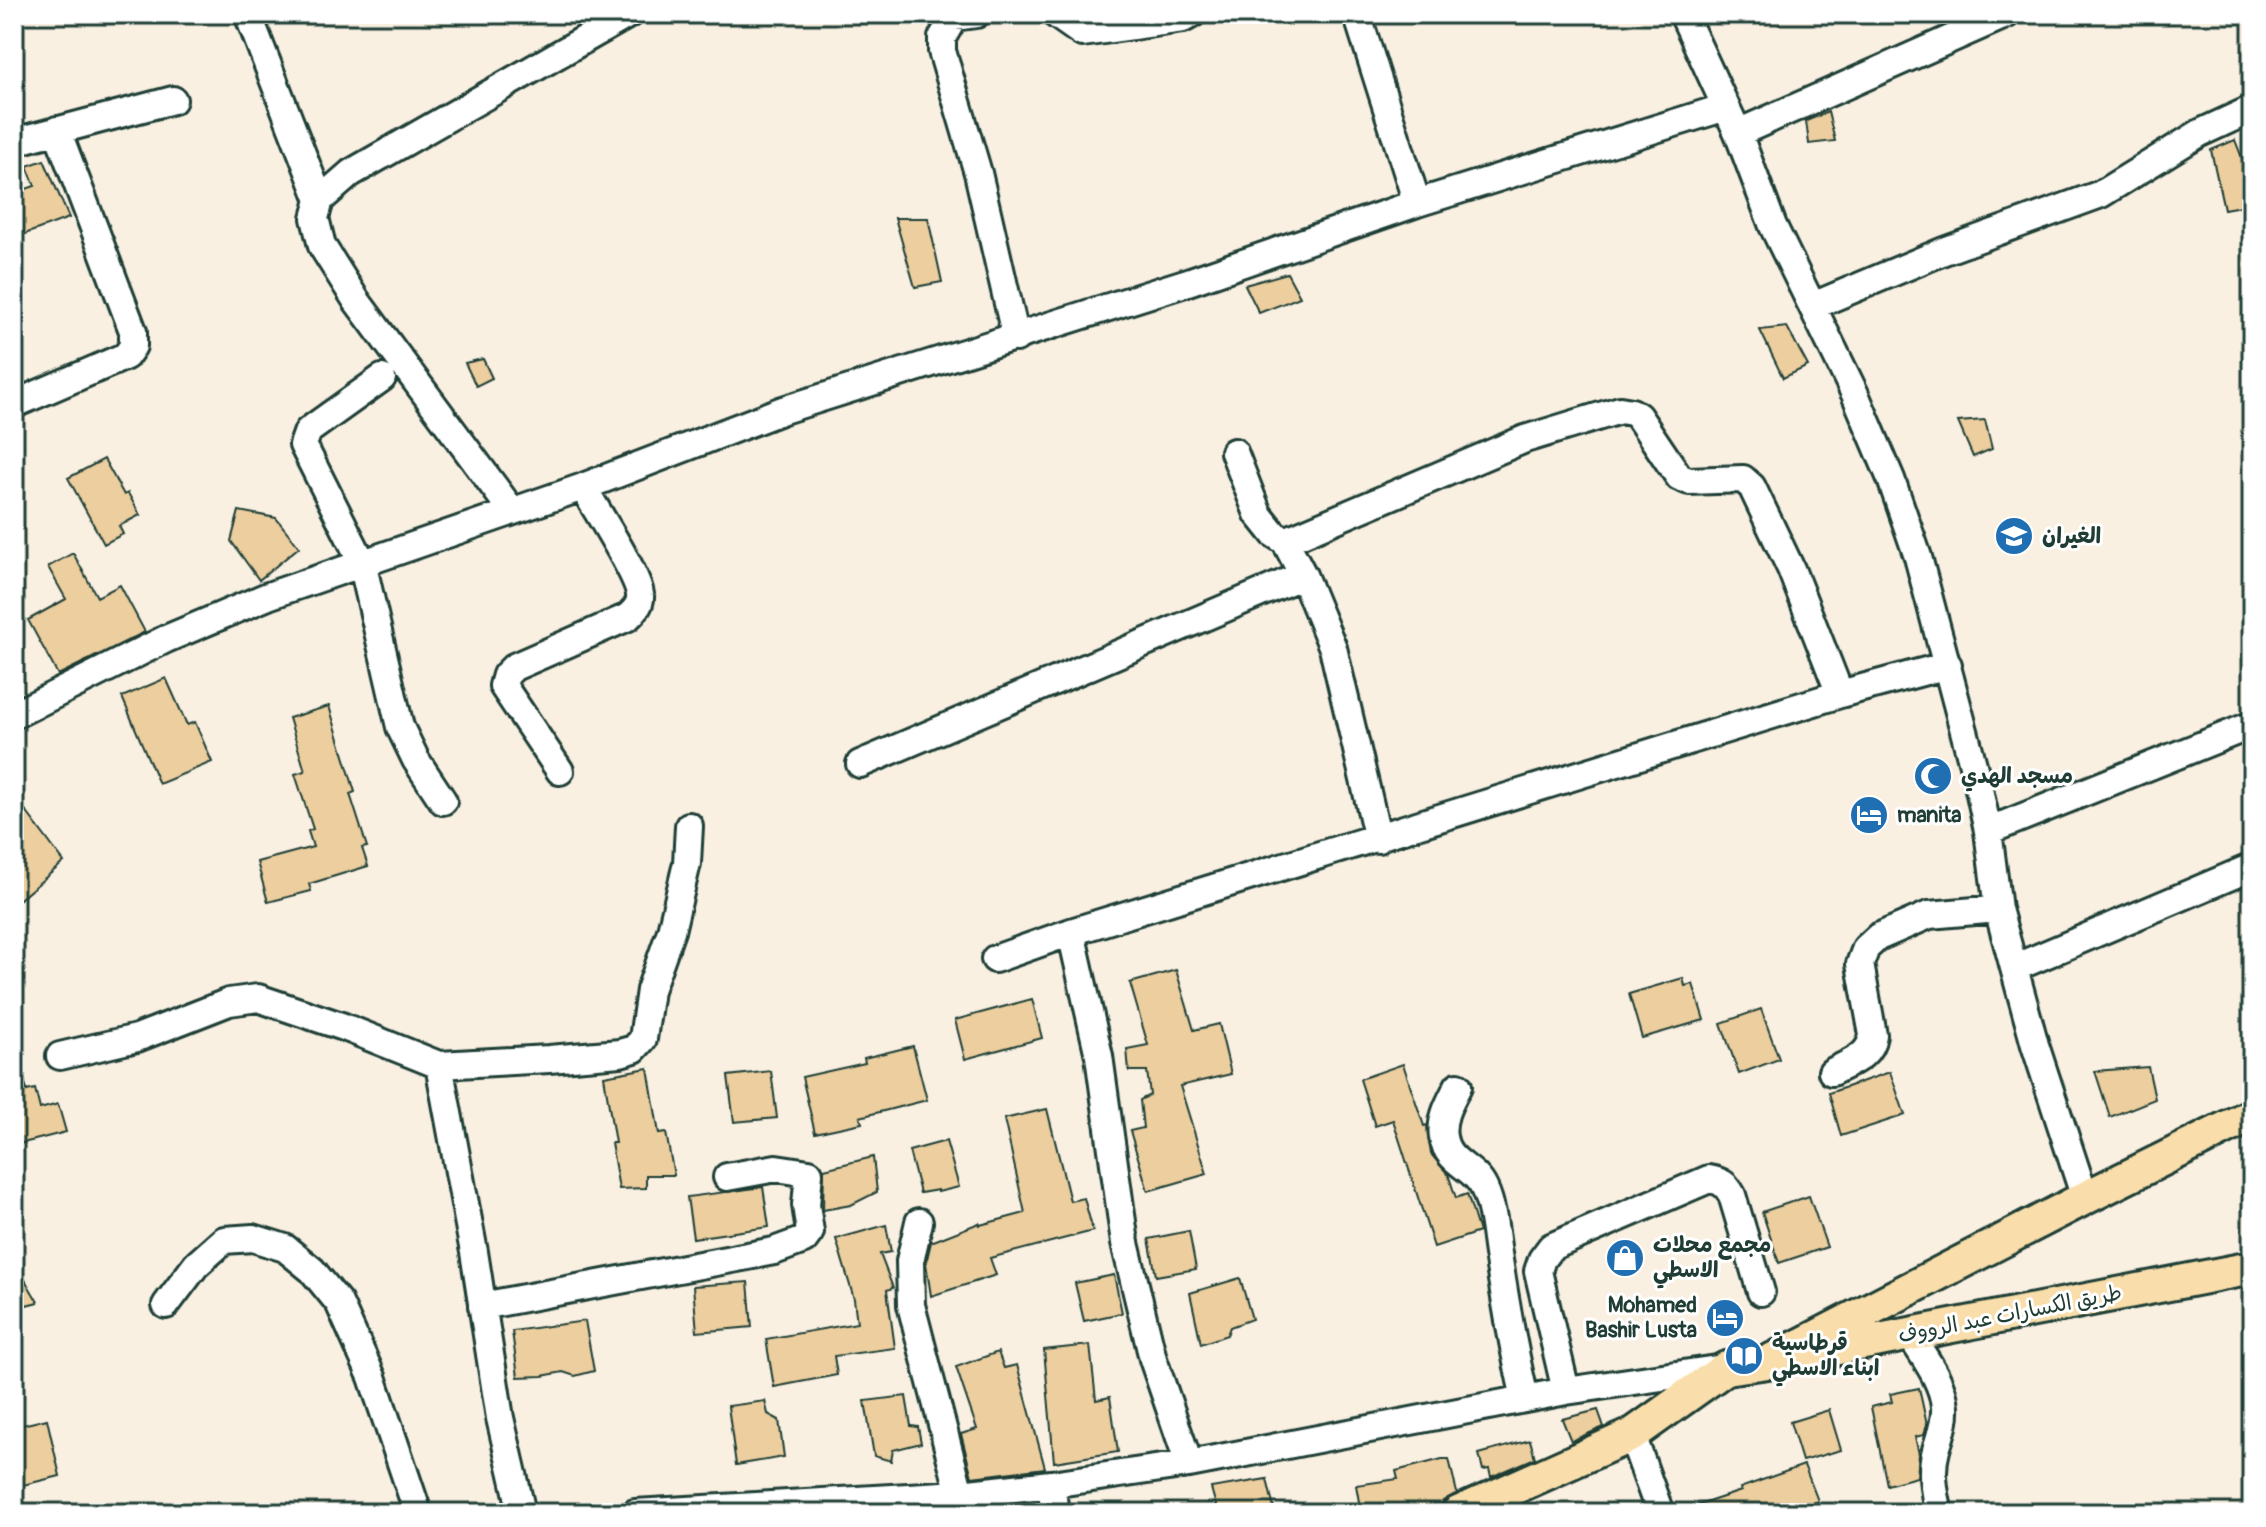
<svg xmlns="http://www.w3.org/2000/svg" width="2266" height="1527" font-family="Pangolin,'Playpen Sans Arabic',sans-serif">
  <rect width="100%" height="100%" fill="#f9f0e2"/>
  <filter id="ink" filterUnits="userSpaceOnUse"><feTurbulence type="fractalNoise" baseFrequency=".0125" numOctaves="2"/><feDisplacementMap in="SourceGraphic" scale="16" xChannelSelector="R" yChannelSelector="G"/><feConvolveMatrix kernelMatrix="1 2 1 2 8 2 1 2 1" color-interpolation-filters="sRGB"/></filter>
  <g filter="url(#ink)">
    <path fill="#ecce9f" stroke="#1f3d34" stroke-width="2" d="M 1828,112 L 1835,141 L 1809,144 L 1806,121 Z
      M 2235,140 L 2252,183 L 2252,204 L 2224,209 L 2211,150 Z
      M 44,160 L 69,218 L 14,238 L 14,193 L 35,186 L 27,166 Z
      M 895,218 L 928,218 L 942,282 L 915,287 Z
      M 1287,273 L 1300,297 L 1259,313 L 1245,285 Z
      M 1787,327 L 1808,366 L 1783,378 L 1760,330 Z
      M 483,359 L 492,378 L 476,386 L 465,363 Z
      M 1985,420 L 1992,449 L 1973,457 L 1958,422 Z
      M 104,459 L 124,495 L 128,493 L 140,515 L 119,526 L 123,534 L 104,544 L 68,478 Z
      M 239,511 L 276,518 L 299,547 L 259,580 L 231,541 Z
      M 73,553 L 97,597 L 120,585 L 145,632 L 58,675 L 28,620 L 66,599 L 48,567 Z
      M 166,678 L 187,725 L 195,722 L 212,762 L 159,784 L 122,697 Z
      M 329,706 L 355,792 L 350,794 L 367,847 L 362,848 L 368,866 L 309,884 L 311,891 L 268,902 L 257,862 L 313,847 L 308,831 L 313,829 L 295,774 L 305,771 L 289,718 Z
      M 14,795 L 64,862 L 14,904 Z
      M 1176,970 L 1194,1030 L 1219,1024 L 1231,1074 L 1180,1086 L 1207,1174 L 1148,1191 L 1130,1131 L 1143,1128 L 1140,1100 L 1150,1095 L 1147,1071 L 1129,1071 L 1127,1049 L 1148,1045 L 1130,983 Z
      M 1683,978 L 1685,986 L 1693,984 L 1704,1020 L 1642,1038 L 1629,994 Z
      M 1032,999 L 1042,1038 L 965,1059 L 955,1020 Z
      M 1761,1009 L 1779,1059 L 1739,1074 L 1721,1023 Z
      M 913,1046 L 927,1100 L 860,1117 L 862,1123 L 815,1133 L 802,1077 L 865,1063 L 864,1058 Z
      M 19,1061 L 27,1091 L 35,1089 L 40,1109 L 58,1104 L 66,1132 L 19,1144 L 14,1126 L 14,1062 Z
      M 1403,1064 L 1424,1126 L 1427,1125 L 1431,1154 L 1448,1174 L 1456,1198 L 1467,1194 L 1479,1232 L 1434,1247 L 1393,1120 L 1375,1126 L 1360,1079 Z
      M 2148,1067 L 2155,1099 L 2110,1117 L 2095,1071 Z
      M 648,1068 L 659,1134 L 666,1133 L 674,1175 L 646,1175 L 646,1188 L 619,1189 L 611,1143 L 615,1143 L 604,1076 Z
      M 771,1071 L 777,1118 L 734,1122 L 728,1076 Z
      M 1890,1072 L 1905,1115 L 1841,1136 L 1829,1093 Z
      M 1047,1109 L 1070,1201 L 1084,1198 L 1093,1231 L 990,1258 L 996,1275 L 931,1296 L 926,1263 L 931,1242 L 979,1223 L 980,1225 L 1025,1213 L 1004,1119 Z
      M 946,1141 L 959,1187 L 938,1192 L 938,1190 L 920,1193 L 909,1151 Z
      M 873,1157 L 877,1192 L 851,1205 L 823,1210 L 824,1169 Z
      M 763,1187 L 769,1227 L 693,1238 L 687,1197 Z
      M 1809,1196 L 1827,1247 L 1779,1263 L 1762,1212 Z
      M 886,1225 L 891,1252 L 880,1254 L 893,1288 L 887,1290 L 895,1348 L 834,1356 L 837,1375 L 774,1387 L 766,1339 L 857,1323 L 854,1299 L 836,1239 Z
      M 1189,1231 L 1196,1269 L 1156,1276 L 1149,1239 Z
      M 14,1261 L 38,1302 L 14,1308 Z
      M 1114,1275 L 1122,1313 L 1084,1321 L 1075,1283 Z
      M 1240,1278 L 1252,1319 L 1230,1327 L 1227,1335 L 1201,1344 L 1190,1293 Z
      M 748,1282 L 752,1327 L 697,1332 L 693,1286 Z
      M 585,1321 L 594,1371 L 575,1376 L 563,1372 L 542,1376 L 518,1377 L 512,1331 Z
      M 1090,1345 L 1096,1400 L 1110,1397 L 1118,1452 L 1054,1462 L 1044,1350 Z
      M 998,1352 L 1004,1368 L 1017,1365 L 1045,1468 L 972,1477 L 961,1434 L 977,1429 L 956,1367 Z
      M 1919,1388 L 1927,1425 L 1924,1435 L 1915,1437 L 1919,1454 L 1917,1477 L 1887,1485 L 1871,1407 L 1892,1402 L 1890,1394 Z
      M 906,1396 L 911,1426 L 918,1427 L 921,1443 L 893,1450 L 891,1461 L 874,1456 L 865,1401 Z
      M 765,1401 L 768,1414 L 779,1420 L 784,1457 L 736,1465 L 728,1406 Z
      M 1598,1410 L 1604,1427 L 1571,1441 L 1562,1419 Z
      M 1829,1410 L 1841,1450 L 1802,1461 L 1790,1422 Z
      M 47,1419 L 60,1476 L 23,1485 L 14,1449 L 14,1427 Z
      M 1530,1440 L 1535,1458 L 1491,1477 L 1489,1469 L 1483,1470 L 1479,1454 Z
      M 1442,1459 L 1449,1459 L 1457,1493 L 1443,1501 L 1439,1513 L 1361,1513 L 1356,1485 L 1398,1479 L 1396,1471 Z
      M 1804,1465 L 1818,1501 L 1785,1513 L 1685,1513 L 1684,1510 L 1741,1491 L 1740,1488 Z
      M 1267,1479 L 1275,1513 L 1218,1513 L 1211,1488 Z"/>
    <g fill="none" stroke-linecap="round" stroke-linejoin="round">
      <g stroke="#1f3d34" stroke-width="32">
        <path id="minor" d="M 248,14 L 320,200
          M 976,14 L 954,17 L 942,38 L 942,51 L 978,173 L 1016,338
          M 1055,14 L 1082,33 L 1183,19 L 1192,14
          M 1357,14 L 1417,203
          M 1683,14 L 1738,133 L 1773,226 L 1855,394 L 1891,479 L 1918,557 L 1977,780 L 1988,831 L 1998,909 L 2035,1045 L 2085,1198
          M 1738,133 L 2007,14
          M 14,142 L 173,100
          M 1813,306 L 1944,251 L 2101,194 L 2200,133 L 2252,109
          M 382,378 L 308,431 L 303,445 L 362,562 L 400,727 L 416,760 L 443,801
          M 17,403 L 126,356 L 133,346 L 133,331 L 57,130
          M 1234,452 L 1258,514 L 1274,534 L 1285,541 L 1303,575
          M 512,511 L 356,300 L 322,246 L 315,218 L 320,200 L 351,173 L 629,14
          M 1285,541 L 1525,439 L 1620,410 L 1632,412 L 1638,416 L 1679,477 L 1689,481 L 1743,479 L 1752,487 L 1791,569 L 1840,694
          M 14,715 L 166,639 L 268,596 L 583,487 L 783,410 L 1185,283 L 1417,203 L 1726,107
          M 860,764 L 1303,575 L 1333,648 L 1378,839
          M 560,771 L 503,686 L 506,675 L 514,667 L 628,617 C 634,611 641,605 640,595 C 639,576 595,508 583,487
          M 1988,831 L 2252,725
          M 1071,932 L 1099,1056 L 1125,1243 L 1153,1359 L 1189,1464
          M 995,959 L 1071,932 L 1840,694 L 1948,665
          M 2014,968 L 2252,867
          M 60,1056 L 137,1038 L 229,1002 L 258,998 L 344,1027 L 439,1065 L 549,1059 L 620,1053 L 634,1049 L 643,1039 L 650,990 L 671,931 L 687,863 L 689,826
          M 439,1065 L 474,1252 L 500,1418 L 522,1513
          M 1832,1072 C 1850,1062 1870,1057 1873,1035 L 1860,964 L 1866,948 L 1878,937 L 1929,915 L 1998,909
          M 1458,1086 C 1450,1102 1440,1118 1443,1137 C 1447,1164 1474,1166 1484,1188 C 1494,1209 1495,1237 1499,1260 C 1506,1306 1514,1352 1525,1398
          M 919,1222 L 910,1261 L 911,1305 L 960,1494
          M 166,1305 L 196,1265 L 224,1240 L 253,1238 L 285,1248 L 312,1270 L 339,1303 L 372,1377 L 418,1513
          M 482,1306 L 774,1251 L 804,1240 L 810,1232 L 806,1205 L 809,1173 L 776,1168 L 727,1177
          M 1909,1333 C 1922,1355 1943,1380 1945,1407 C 1946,1422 1940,1436 1936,1450 C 1930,1471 1934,1492 1939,1513
          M 1566,1391 L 1538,1271 L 1542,1259 L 1551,1247 L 1709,1179 C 1721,1181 1726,1184 1732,1195 L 1761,1292
          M 1632,1435 L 1660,1513
          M 1051,1484 L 1055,1513
          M 635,1513 L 960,1494 L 1051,1484 L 1189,1464 L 1566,1391 L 1724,1368"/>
      </g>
      <g stroke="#1f3d34" stroke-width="38">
        <path id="major" d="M 1807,1354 L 2252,1268
          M 1458,1513 L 1632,1435 L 1726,1368 L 1768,1362 L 2085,1198 L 2252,1115"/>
      </g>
      <use href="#minor" stroke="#fff" stroke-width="26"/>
      <use href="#major" stroke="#f9deab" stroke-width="32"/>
    </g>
  </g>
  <defs>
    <g id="school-disc" transform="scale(2)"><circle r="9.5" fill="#1f6fb2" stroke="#fff"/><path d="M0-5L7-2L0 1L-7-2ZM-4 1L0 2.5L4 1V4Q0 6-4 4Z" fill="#fff"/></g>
    <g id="mosque-disc" transform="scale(2)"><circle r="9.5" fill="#1f6fb2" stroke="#fff"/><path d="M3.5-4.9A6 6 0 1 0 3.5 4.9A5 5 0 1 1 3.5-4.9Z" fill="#fff"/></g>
    <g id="hotel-disc" transform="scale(2)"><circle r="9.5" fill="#1f6fb2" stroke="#fff"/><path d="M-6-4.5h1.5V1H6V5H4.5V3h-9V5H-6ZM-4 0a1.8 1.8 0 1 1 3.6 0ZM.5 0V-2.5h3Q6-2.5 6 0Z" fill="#fff"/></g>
    <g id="shop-disc" transform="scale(2)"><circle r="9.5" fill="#1f6fb2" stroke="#fff"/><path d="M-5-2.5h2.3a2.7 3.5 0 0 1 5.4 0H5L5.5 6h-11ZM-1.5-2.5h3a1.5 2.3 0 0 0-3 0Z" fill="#fff"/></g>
    <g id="library-disc" transform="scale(2)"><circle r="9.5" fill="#1f6fb2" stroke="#fff"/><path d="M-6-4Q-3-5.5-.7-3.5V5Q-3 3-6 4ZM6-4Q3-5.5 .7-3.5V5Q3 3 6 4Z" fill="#fff"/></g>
  </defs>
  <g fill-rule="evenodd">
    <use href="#school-disc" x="2014" y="536"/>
    <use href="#mosque-disc" x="1933" y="776"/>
    <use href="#hotel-disc" x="1869" y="815"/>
    <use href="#shop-disc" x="1625" y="1258"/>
    <use href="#hotel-disc" x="1725" y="1318"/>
    <use href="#library-disc" x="1744" y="1356"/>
  </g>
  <g text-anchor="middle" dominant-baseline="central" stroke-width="6" stroke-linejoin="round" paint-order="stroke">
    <g font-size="22" font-weight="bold" fill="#1f3d34" stroke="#fff" text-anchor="start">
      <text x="2042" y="536">الغيران</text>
      <text x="1961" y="776">مسجد الهدي</text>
      <text x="1897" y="815">manita</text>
      <text x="1653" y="1245">مجمع محلات<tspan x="1653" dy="25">الاسطي</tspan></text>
      <text x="1697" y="1305" text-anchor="end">Mohamed<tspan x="1697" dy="25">Bashir Lusta</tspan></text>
      <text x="1772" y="1343">قرطاسية<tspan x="1772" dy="25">ابناء الاسطي</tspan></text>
    </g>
    <g font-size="22" fill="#1f3d34" stroke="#fff">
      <text transform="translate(2010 1314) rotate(-11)">طريق الكسارات عبد الرووف</text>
    </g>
  </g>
  <rect width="2266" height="1527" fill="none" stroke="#fff" stroke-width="48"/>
  <rect x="24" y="24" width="2218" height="1479" fill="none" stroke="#1f3d34" stroke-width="3" filter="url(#ink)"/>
</svg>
